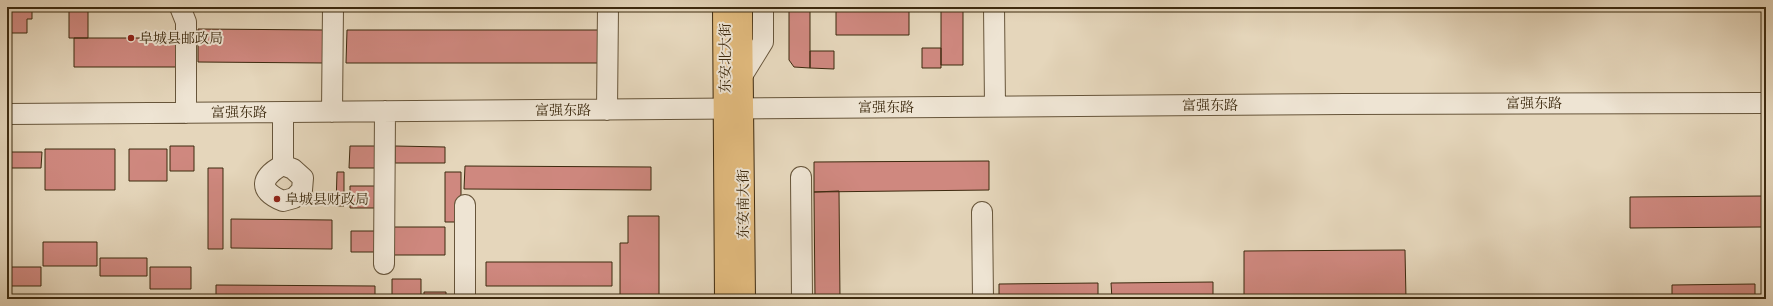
<svg xmlns="http://www.w3.org/2000/svg" width="1773" height="306" font-family="'IM FELL Double Pica','Noto Serif SC',serif">
  <rect width="100%" height="100%" fill="#e5d6bb"/>
  <filter id="stains"><feTurbulence type="fractalNoise" baseFrequency=".005" numOctaves="4"/><feColorMatrix values="0 0 0 0 .2 0 0 0 0 .09 0 0 0 0 .02 0 0 0 .5 -.17"/></filter>
  <radialGradient id="worn" r=".72"><stop offset=".6" stop-color="#630" stop-opacity="0"/><stop offset="1" stop-color="#630" stop-opacity=".3"/></radialGradient>
  <path fill="#cf887f" stroke="#3d2a0f" d="M 7,7 L 32,7 L 32,19 L 27,19 L 27,33 L 7,33 Z
    M 69,7 L 88,7 L 88,38 L 69,38 Z
    M 789,7 L 810,7 L 810,68 L 794,67 L 789,60 Z
    M 941,7 L 963,7 L 963,65 L 941,65 Z
    M 836,10 L 909,10 L 909,35 L 836,35 Z
    M 198,29 L 325,30 L 324,63 L 198,62 Z
    M 347,30 L 601,30 L 601,63 L 346,63 Z
    M 74,38 L 176,38 L 176,67 L 74,67 Z
    M 922,48 L 941,48 L 941,68 L 922,68 Z
    M 810,51 L 834,51 L 834,69 L 810,68 Z
    M 170,146 L 194,146 L 194,171 L 170,171 Z
    M 350,146 L 379,146 L 379,168 L 349,168 Z
    M 395,146 L 445,147 L 445,163 L 395,163 Z
    M 45,149 L 115,149 L 115,190 L 45,190 Z
    M 129,149 L 167,149 L 167,181 L 129,181 Z
    M 7,152 L 42,152 L 41,168 L 7,168 Z
    M 989,161 L 989,190 L 814,192 L 814,162 Z
    M 465,166 L 651,167 L 651,190 L 464,189 Z
    M 208,168 L 223,168 L 223,249 L 208,249 Z
    M 337,172 L 344,172 L 344,206 L 336,206 Z
    M 445,172 L 461,172 L 461,222 L 445,222 Z
    M 350,186 L 378,186 L 378,208 L 350,208 Z
    M 839,191 L 840,299 L 815,299 L 814,192 Z
    M 1762,196 L 1762,227 L 1630,228 L 1630,197 Z
    M 628,216 L 659,216 L 659,299 L 620,299 L 620,243 L 628,243 Z
    M 231,219 L 332,220 L 332,249 L 231,248 Z
    M 391,227 L 445,227 L 445,255 L 391,255 Z
    M 351,231 L 379,231 L 379,252 L 351,252 Z
    M 43,242 L 97,242 L 97,266 L 43,266 Z
    M 1405,250 L 1406,299 L 1244,299 L 1244,251 Z
    M 100,258 L 147,258 L 147,276 L 100,276 Z
    M 486,262 L 612,262 L 612,286 L 486,286 Z
    M 7,267 L 41,267 L 41,286 L 7,286 Z
    M 150,267 L 191,267 L 191,289 L 150,289 Z
    M 392,279 L 421,279 L 421,295 L 392,295 Z
    M 1213,282 L 1213,299 L 1112,299 L 1111,283 Z
    M 1098,283 L 1098,299 L 999,299 L 999,284 Z
    M 1755,284 L 1755,299 L 1672,299 L 1672,285 Z
    M 216,285 L 375,286 L 375,298 L 216,297 Z
    M 424,292 L 446,292 L 446,299 L 424,299 Z"/>
  <g fill="none" stroke-linecap="round" stroke-linejoin="round">
    <g stroke="#67553a" stroke-width="22">
      <path id="minor" d="M 180,7 L 186,22 L 186,113
        M 994,7 L 995,106
        M 742,76 L 763,42 L 763,7
        M 607,110 L 608,7
        M 332,112 L 333,7
        M 7,114 L 1346,104 L 1766,103
        M 283,165 L 293,169 L 303,178 L 302,190 L 294,198 L 283,201 C 258,191 260,177 283,165 L 283,112
        M 801,177 L 802,299
        M 982,212 L 983,299
        M 384,264 L 385,111
        M 465,299 L 465,205"/>
    </g>
    <g stroke="#3d2a0f" stroke-width="24">
      <path id="major" d="M 724,7 L 726,299
        M 741,7 L 744,299"/>
    </g>
    <use href="#minor" stroke="#eee4d3" stroke-width="20"/>
    <use href="#major" stroke="#e2bb7e" stroke-width="22"/>
  </g>
  <g fill="#8f2418" stroke="#eee4d3" stroke-width="1.5">
    <circle cx="131" cy="38" r="4"/>
    <circle cx="277" cy="199" r="4"/>
  </g>
  <g text-anchor="middle" dominant-baseline="central" stroke-width="4" stroke-linejoin="round" paint-order="stroke">
    <g font-size="14" fill="#3d2a0f" stroke="#eee4d3" text-anchor="start">
      <text x="139" y="38">阜城县邮政局</text>
      <text x="285" y="199">阜城县财政局</text>
    </g>
    <g font-size="14" fill="#3d2a0f" stroke="#eee4d3">
      <text transform="translate(725 58) rotate(-90)">东安北大街</text>
      <text x="1534" y="103">富强东路</text>
      <text x="1210" y="105">富强东路</text>
      <text x="886" y="107">富强东路</text>
      <text x="563" y="110">富强东路</text>
      <text x="239" y="112">富强东路</text>
      <text transform="translate(743 204) rotate(-90)">东安南大街</text>
    </g>
  </g>
  <rect width="1773" height="306" fill="none" stroke="#e5d6bb" stroke-width="24"/>
  <rect x="8" y="8" width="1757" height="290" fill="none" stroke="#3d2a0f" stroke-width="2"/>
  <rect x="12" y="12" width="1749" height="282" fill="none" stroke="#3d2a0f"/>
  <rect width="100%" height="100%" filter="url(#stains)"/>
  <rect width="100%" height="100%" fill="url(#worn)"/>
</svg>
